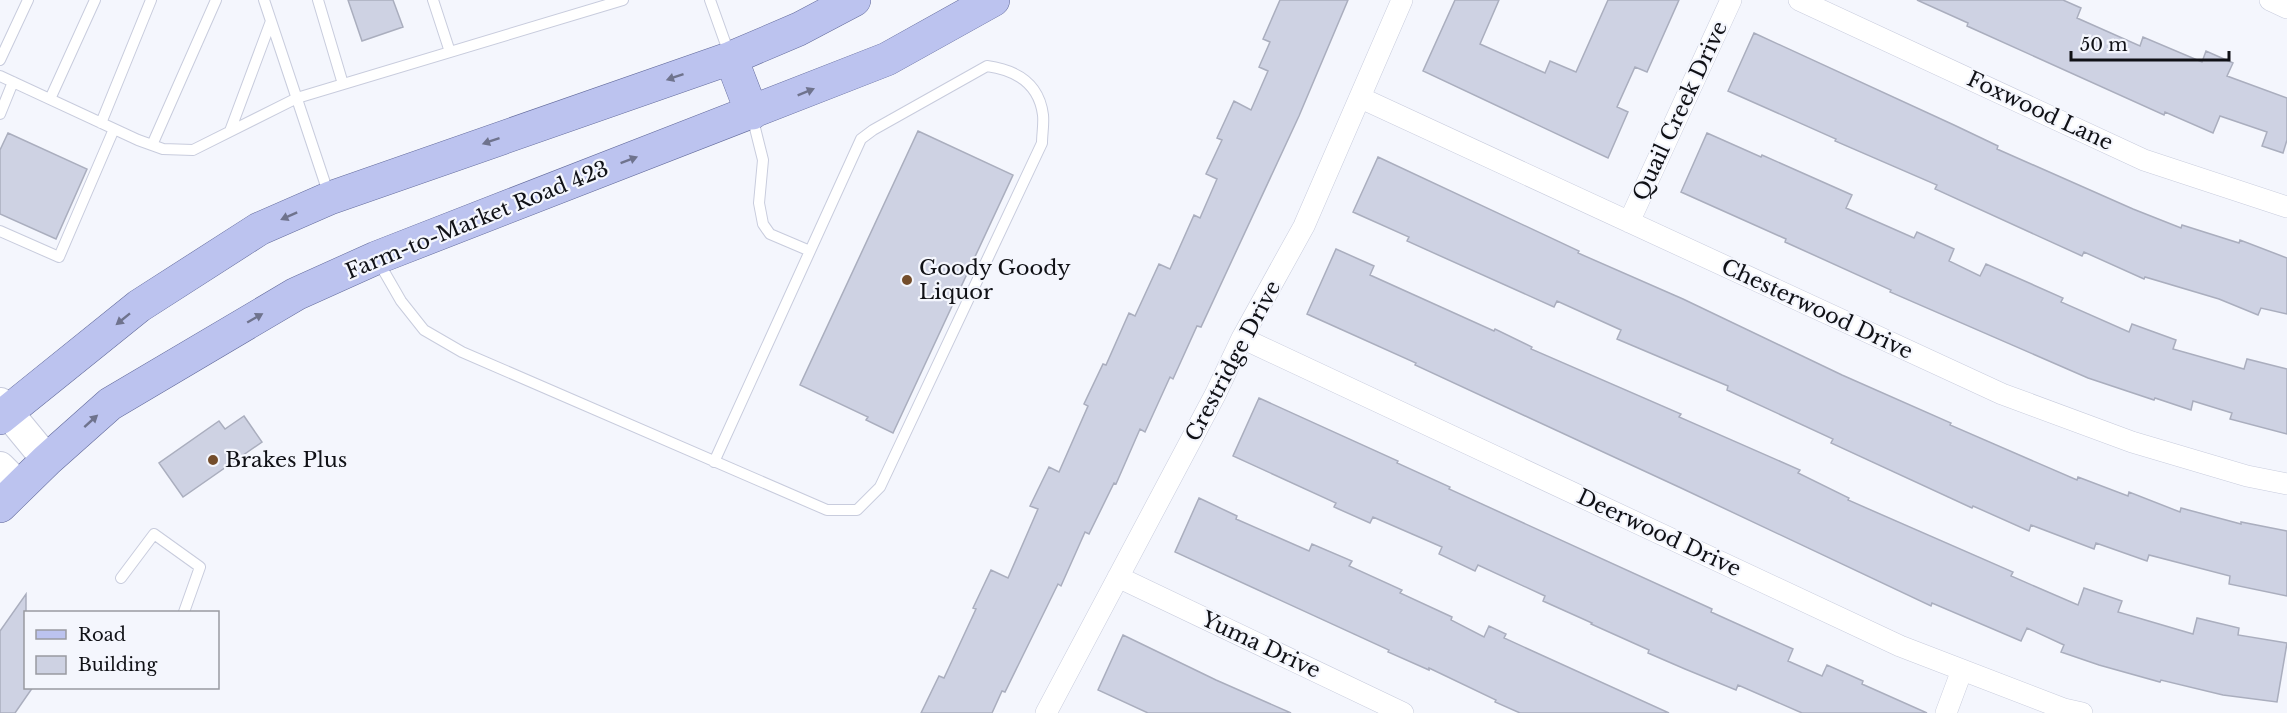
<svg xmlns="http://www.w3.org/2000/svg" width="2287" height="713" font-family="'Libre Baskerville',serif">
  <rect width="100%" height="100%" fill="#f4f6fd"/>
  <path fill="#ced2e3" stroke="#aaaebe" stroke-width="1.5" d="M 348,0 L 393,0 L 403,27 L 362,41 Z
    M 1280,0 L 1348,0 L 1299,116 L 1201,327 L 1197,326 L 1173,379 L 1170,377 L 1145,432 L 1140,429 L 1116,484 L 1114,483 L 1089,534 L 1085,532 L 1061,586 L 1058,584 L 1005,692 L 1002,691 L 992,713 L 921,713 L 939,676 L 944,678 L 976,609 L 973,608 L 991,570 L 1008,578 L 1038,509 L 1030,506 L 1049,467 L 1059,472 L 1088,406 L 1084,404 L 1103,364 L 1106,365 L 1129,313 L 1135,316 L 1159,264 L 1170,269 L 1194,215 L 1200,218 L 1217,179 L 1206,174 L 1222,140 L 1217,138 L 1234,101 L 1251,110 L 1268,71 L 1259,67 L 1270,42 L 1263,39 Z
    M 1455,0 L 1499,0 L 1480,44 L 1545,73 L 1550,61 L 1576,72 L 1608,0 L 1679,0 L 1647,72 L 1635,67 L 1617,107 L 1628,112 L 1608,158 L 1423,71 Z
    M 1917,0 L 2063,0 L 2081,8 L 2077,18 L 2140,46 L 2143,37 L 2202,62 L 2206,51 L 2233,63 L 2227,76 L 2287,98 L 2287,140 L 2283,153 L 2262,146 L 2267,132 L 2220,116 L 2213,133 L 2165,112 L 2164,115 L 1967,26 L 1968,23 Z
    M 1754,33 L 1954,125 L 1998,146 L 1997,149 L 2133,209 L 2181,228 L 2182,225 L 2239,243 L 2240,240 L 2287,258 L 2287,314 L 2261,308 L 2258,315 L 2219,299 L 2145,277 L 2144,279 L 2084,252 L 2082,256 L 1935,189 L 1937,185 L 1835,141 L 1836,139 L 1728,91 Z
    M 918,131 L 1013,175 L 893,433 L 866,420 L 868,417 L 800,385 Z
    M 8,133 L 87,169 L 56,239 L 0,214 L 0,150 Z
    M 1707,133 L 1761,157 L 1762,155 L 1852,195 L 1846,208 L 1914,238 L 1917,232 L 1954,249 L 1949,261 L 1980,276 L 1986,264 L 2063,298 L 2061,302 L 2129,332 L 2132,324 L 2176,340 L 2173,349 L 2244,369 L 2247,359 L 2287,369 L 2287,434 L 2230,419 L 2232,413 L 2193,401 L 2191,410 L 2155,398 L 2154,400 L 2088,378 L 1890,292 L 1891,290 L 1785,242 L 1786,239 L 1681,192 Z
    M 1378,157 L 1579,251 L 1578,253 L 1683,299 L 1842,375 L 1951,423 L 1950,425 L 2077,480 L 2078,477 L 2128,496 L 2129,492 L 2180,512 L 2181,508 L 2241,524 L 2241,522 L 2287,531 L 2287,596 L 2229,584 L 2230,576 L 2149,555 L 2147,561 L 2096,543 L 2094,549 L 2031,525 L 2029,531 L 1973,506 L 1972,508 L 1831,443 L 1833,439 L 1727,390 L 1728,386 L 1617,339 L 1621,330 L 1557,301 L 1554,307 L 1407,241 L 1409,237 L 1353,212 Z
    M 1336,249 L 1374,266 L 1370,275 L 1494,331 L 1495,329 L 1532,347 L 1531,349 L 1681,414 L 1679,417 L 1800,470 L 1798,473 L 1849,498 L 1848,500 L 2013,572 L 2011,576 L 2078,605 L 2084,588 L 2122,601 L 2118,612 L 2193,634 L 2197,618 L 2239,628 L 2238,635 L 2287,643 L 2277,702 L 2223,695 L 2161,680 L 2160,682 L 2099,665 L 2061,652 L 2064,645 L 2027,628 L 2021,641 L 1932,603 L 1931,606 L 1681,488 L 1415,365 L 1416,363 L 1307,314 Z
    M 1259,398 L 1398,461 L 1397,463 L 1450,487 L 1449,489 L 1712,609 L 1711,612 L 1793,649 L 1788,661 L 1822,676 L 1827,665 L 1863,681 L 1862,684 L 1927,713 L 1802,713 L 1738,685 L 1736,690 L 1685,669 L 1648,653 L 1649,650 L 1591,624 L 1592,623 L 1543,601 L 1545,596 L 1478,565 L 1475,571 L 1439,554 L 1442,547 L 1373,517 L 1370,523 L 1334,507 L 1336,503 L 1233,456 Z
    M 244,416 L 262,442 L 183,497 L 159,463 L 219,421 L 225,429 Z
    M 1199,498 L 1237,516 L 1236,519 L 1309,551 L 1312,544 L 1352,561 L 1349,566 L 1402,590 L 1400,593 L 1452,617 L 1451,620 L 1484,637 L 1489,626 L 1506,634 L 1504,638 L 1669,713 L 1520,713 L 1495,702 L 1496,700 L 1429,668 L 1429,670 L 1388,652 L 1389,650 L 1175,552 Z
    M 26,594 L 26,687 L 33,687 L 15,713 L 0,713 L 0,631 Z
    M 1123,635 L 1216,680 L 1291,713 L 1148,713 L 1098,690 Z"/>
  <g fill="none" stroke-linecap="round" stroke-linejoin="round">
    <g stroke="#c8ccdd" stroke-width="12">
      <path id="lane" d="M 264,0 L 329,195
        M 318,0 L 343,84
        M 433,0 L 450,52
        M 710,0 L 730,56
        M 0,60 L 28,0
        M 0,76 L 138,140 L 163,149 L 193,150 L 297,98 L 623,0
        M 50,99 L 95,0
        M 0,114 L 13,82
        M 752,116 L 763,160 L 759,203 L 763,224 L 770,234 L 810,251
        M 101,123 L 151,0
        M 230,131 L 271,21
        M 152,145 L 216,0
        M 0,231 L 59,257 L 114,129
        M 378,261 L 401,301 L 424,330 L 462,352 L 827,510 L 857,510 L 880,487 L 1042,143 C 1042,134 1044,124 1043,115 C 1039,83 1016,70 987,66 L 873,130 L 861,139 L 714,462
        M 121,578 L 154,534 L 200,567 L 184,612"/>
    </g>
    <g stroke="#c8ccdd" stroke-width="22">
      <path id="street" d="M 1799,0 L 2144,160 L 2287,207
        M 2270,0 L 2287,8
        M 1361,98 L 2002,394 L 2132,442 L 2247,476 L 2287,484
        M 1629,222 L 1731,0
        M 1242,338 L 1900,646 L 2064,709 L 2082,713
        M 1118,577 L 1403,713
        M 1046,713 L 1215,395 L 1242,338 L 1304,226 L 1402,0
        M 1946,713 L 1962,670"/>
    </g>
    <g stroke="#c8ccdd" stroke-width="32">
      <path id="secondary" d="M 0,403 L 47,460
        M 0,467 L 20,487"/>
    </g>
    <g stroke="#636b9c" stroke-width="34">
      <path id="primary" d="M 731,58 L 752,113
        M 0,418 L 139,306 L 259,229 L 330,198 L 731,58 L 799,29 L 854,0
        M 0,506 L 47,460 L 110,404 L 296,294 L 376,258 L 887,59 L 993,0"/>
    </g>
    <use href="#lane" stroke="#fff" stroke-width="10"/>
    <use href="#street" stroke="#fff" stroke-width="21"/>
    <use href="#secondary" stroke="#fff" stroke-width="30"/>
    <use href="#primary" stroke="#bcc3ef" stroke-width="33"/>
  </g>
  <defs><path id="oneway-solid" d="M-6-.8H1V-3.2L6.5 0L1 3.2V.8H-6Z" transform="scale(1.5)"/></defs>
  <g fill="#6f738d">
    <use href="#oneway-solid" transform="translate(675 77) rotate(161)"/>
    <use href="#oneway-solid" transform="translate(806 92) rotate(-22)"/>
    <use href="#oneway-solid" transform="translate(491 141) rotate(161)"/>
    <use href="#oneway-solid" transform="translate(629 160) rotate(-21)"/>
    <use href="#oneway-solid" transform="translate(289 216) rotate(156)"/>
    <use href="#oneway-solid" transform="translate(255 318) rotate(-30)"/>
    <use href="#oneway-solid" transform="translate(123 319) rotate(141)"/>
    <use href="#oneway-solid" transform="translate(91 421) rotate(-42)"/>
  </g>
  <g fill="#744d2b" stroke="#f4f6fd" stroke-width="2">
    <circle cx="907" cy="280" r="6"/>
    <circle cx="213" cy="460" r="6"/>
  </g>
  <g text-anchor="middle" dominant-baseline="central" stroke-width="4.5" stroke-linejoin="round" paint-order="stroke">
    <g font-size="21" fill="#101116" stroke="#f4f6fd">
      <text transform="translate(1680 111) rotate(-65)">Quail Creek Drive</text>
      <text transform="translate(2040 111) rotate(25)">Foxwood Lane</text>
      <text transform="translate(477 220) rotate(-22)">Farm-to-Market Road 423</text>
      <text transform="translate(1817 309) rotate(25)">Chesterwood Drive</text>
      <text transform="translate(1233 361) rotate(-62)">Crestridge Drive</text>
      <text transform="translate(1659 533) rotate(25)">Deerwood Drive</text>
      <text transform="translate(1261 645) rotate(25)">Yuma Drive</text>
    </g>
    <g font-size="21" fill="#101116" stroke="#f4f6fd" text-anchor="start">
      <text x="919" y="268">Goody Goody<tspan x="919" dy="24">Liquor</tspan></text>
      <text x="225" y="460">Brakes Plus</text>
    </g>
  </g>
  <rect x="24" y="611" width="195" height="78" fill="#f4f6fd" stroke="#999aa1" stroke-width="1.5"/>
  <rect x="36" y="630" width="30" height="9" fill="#bcc3ef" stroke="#999aa1" stroke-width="1.5"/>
  <text x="78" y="641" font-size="18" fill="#101116">Road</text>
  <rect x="36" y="656" width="30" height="18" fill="#ced2e3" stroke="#999aa1" stroke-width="1.5"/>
  <text x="78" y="671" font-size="18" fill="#101116">Building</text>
  <path d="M2071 51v9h158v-9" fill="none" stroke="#101116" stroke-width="3"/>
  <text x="2080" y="51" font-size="18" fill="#101116" stroke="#f4f6fd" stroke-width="4.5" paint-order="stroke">50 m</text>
</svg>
